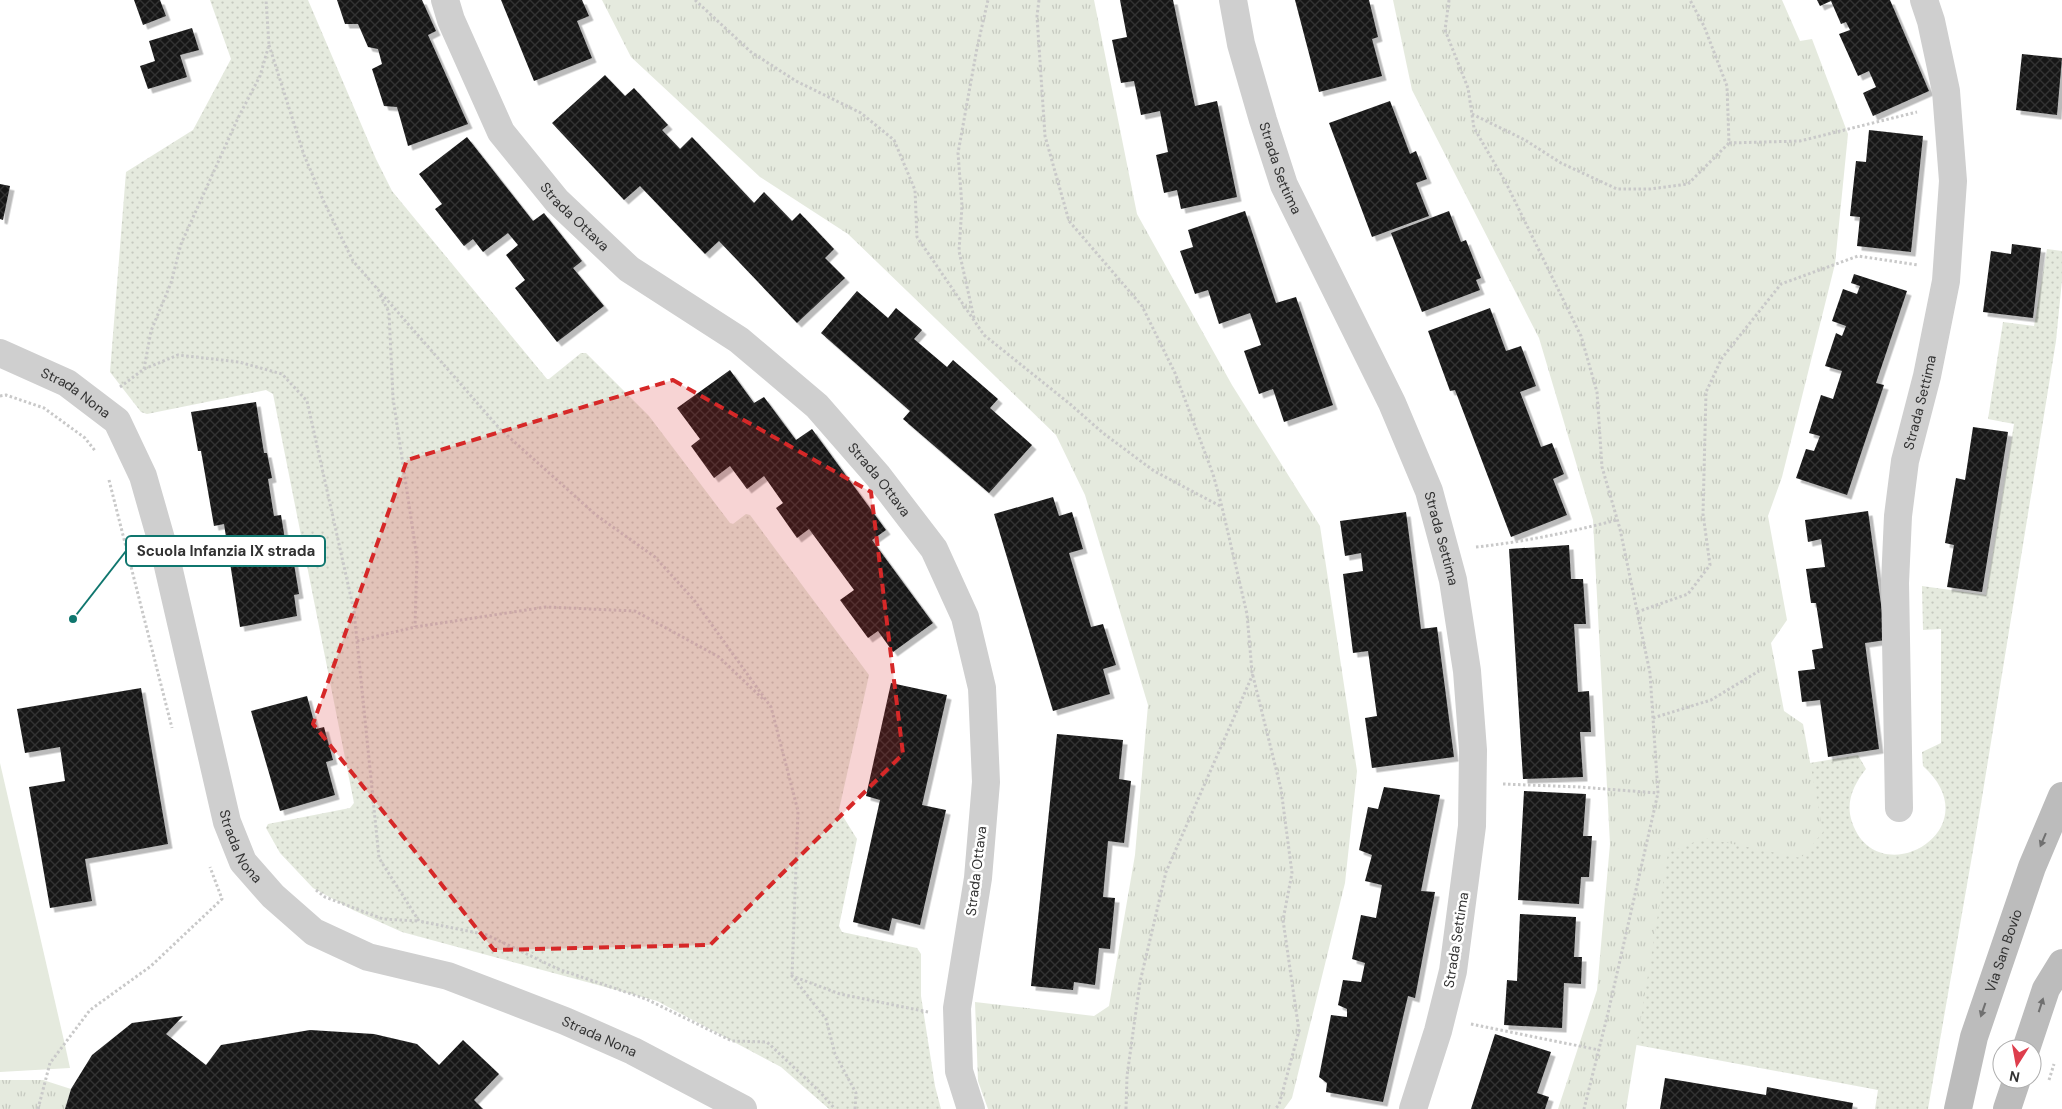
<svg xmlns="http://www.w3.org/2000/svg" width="2062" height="1109" font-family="'DM Sans',sans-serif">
  <defs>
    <pattern id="grass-dots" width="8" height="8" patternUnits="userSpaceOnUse" patternTransform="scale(1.25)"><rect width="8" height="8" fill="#e5eade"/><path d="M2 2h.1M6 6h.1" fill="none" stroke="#c5c9bf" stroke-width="1.8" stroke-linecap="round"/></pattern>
    <pattern id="park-tufts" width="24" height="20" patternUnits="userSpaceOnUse" patternTransform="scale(1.25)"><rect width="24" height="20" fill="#e5eade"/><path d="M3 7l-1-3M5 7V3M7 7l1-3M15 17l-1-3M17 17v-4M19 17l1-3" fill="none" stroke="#c5c9bf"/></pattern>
    <pattern id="building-cross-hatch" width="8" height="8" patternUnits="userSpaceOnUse" patternTransform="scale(1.25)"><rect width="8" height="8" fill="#191919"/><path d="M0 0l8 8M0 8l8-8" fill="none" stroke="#323232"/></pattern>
    <filter id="shadow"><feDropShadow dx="4.5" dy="4.5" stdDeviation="0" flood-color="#0004"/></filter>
  </defs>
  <rect width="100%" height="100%" fill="#fff"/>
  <path fill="url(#grass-dots)" d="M 210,0 L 308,0 L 376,159 L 392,191 L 547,379 L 549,379 L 581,353 L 586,353 L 649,416 L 730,523 L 733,524 L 746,514 L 750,515 L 869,675 L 839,810 L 857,839 L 839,926 L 842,932 L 917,948 L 921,954 L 921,996 L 935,1086 L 941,1109 L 829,1109 L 781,1067 L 657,1001 L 402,932 L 353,910 L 313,888 L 280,853 L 266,828 L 268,824 L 350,808 L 354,803 L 273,394 L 266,390 L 147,414 L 141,412 L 110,372 L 126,172 L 193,130 L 231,59 Z
    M 2047,249 L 2062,251 L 2062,280 L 2056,341 L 1980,810 L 1928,1109 L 1875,1109 L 1878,1090 L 1626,1043 L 1668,823 L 1792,766 L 1858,755 L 1866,769 C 1854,784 1845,802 1852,822 C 1877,896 1994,830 1923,766 L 1922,752 L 1941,743 L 1941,629 L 1923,630 L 1922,586 L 1986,595 L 2014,424 L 1988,419 L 2003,322 L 2034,326 Z"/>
  <path fill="url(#park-tufts)" d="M 602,0 L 1094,0 L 1137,214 L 1232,385 L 1320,526 L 1357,771 L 1345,883 L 1292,1098 L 1284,1109 L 988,1109 L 978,1081 L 975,1002 L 1094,1016 L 1109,1006 L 1135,855 L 1148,705 L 1085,495 L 1056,435 L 848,234 L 760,177 L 631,57 Z
    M 1393,0 L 1782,0 L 1800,41 L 1812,39 L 1848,134 L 1835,264 L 1782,477 L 1768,516 L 1787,620 L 1771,643 L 1784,711 L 1803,724 L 1823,832 L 1801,858 L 1704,838 L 1668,853 L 1626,1109 L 1558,1109 L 1597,990 L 1610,844 L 1593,520 L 1539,338 L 1412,90 Z
    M 0,1080 L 43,1080 L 71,1089 L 65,1109 L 0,1109 Z"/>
  <path fill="#e5eade" d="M 0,763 L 65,1045 L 70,1068 L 0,1072 Z"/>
  <path fill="url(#building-cross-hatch)" filter="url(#shadow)" d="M 134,0 L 160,0 L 166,16 L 143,25 Z
    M 337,0 L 422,0 L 436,31 L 428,35 L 468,124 L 408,146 L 397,107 L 384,106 L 372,69 L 382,64 L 378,49 L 368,47 L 358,24 L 345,24 Z
    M 501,0 L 582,0 L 589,16 L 577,21 L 592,58 L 534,81 Z
    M 1120,0 L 1173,0 L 1195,106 L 1217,101 L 1237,197 L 1181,209 L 1177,190 L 1164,193 L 1156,155 L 1168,152 L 1160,111 L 1141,115 L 1134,81 L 1121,83 L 1112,40 L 1127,37 Z
    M 1295,0 L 1369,0 L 1378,37 L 1372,39 L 1382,76 L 1319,92 Z
    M 1817,0 L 1890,0 L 1929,91 L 1873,116 L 1863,93 L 1876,87 L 1869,71 L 1858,76 L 1839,34 L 1850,30 L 1846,22 L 1841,24 L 1831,1 L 1820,6 Z
    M 192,28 L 199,50 L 180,55 L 187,77 L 148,89 L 140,66 L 155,61 L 149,41 Z
    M 2022,54 L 2062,58 L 2057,115 L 2016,110 Z
    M 605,75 L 625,96 L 634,88 L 668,125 L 662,130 L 680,149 L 692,137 L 754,203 L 764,192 L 792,221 L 800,213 L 834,249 L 825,258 L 845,278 L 797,323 L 719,241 L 705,254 L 640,186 L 624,200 L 552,123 Z
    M 1390,101 L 1410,154 L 1416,151 L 1427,179 L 1416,183 L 1429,216 L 1372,237 L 1329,123 Z
    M 1869,130 L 1923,136 L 1911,252 L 1857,246 L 1860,217 L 1850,216 L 1856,161 L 1866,162 Z
    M 467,137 L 533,221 L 544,213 L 582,261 L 573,268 L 604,306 L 557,342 L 515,288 L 525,280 L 506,255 L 518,245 L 508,233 L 483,252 L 473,239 L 464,246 L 435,209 L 442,204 L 419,174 Z
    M 0,184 L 10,186 L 3,220 L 0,219 Z
    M 1245,211 L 1276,303 L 1296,297 L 1333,405 L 1284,422 L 1273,389 L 1259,394 L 1244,351 L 1261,345 L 1250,313 L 1219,324 L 1208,290 L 1195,294 L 1180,251 L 1193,247 L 1188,230 Z
    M 1449,211 L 1461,242 L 1466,240 L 1481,278 L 1476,280 L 1480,290 L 1422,312 L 1391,233 Z
    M 2012,244 L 2041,248 L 2033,318 L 1983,312 L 1991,251 L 2011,254 Z
    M 1854,274 L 1907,291 L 1876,383 L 1884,385 L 1847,495 L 1796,478 L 1806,449 L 1814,451 L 1820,436 L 1809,433 L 1821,395 L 1833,399 L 1842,371 L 1825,366 L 1836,333 L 1842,336 L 1846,326 L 1832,321 L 1843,289 L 1857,294 L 1860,286 L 1851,283 Z
    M 857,291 L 888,318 L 896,308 L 922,330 L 914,339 L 947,367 L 953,360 L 998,399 L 990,408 L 1032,445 L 989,493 L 903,419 L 910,411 L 821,333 Z
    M 1490,308 L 1506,351 L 1521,346 L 1536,386 L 1520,392 L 1541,447 L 1552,443 L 1564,474 L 1553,479 L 1567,515 L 1511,537 L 1455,390 L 1450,391 L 1428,331 Z
    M 730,370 L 754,403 L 764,397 L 796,440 L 812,429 L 886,530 L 872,540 L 933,623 L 893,652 L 878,631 L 868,638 L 840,600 L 854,590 L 809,529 L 797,538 L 776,508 L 783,503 L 764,476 L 747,489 L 730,466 L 714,478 L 691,446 L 700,439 L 677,408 Z
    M 256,402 L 264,453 L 267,453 L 272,478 L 268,479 L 274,516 L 281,515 L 288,558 L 293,558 L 299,594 L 294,595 L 297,616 L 240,627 L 224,524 L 214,526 L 201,451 L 198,451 L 191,412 Z
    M 1973,427 L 2008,432 L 1982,592 L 1947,587 L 1954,545 L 1945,543 L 1956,478 L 1965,480 Z
    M 1053,497 L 1059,516 L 1072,512 L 1083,549 L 1069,553 L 1091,627 L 1103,624 L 1116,665 L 1103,669 L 1110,694 L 1053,711 L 994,514 Z
    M 1868,511 L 1886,640 L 1865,643 L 1879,749 L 1828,757 L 1820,700 L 1802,702 L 1798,671 L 1815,669 L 1812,650 L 1823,648 L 1816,603 L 1811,603 L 1806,569 L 1825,567 L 1821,539 L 1808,542 L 1805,520 Z
    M 1406,512 L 1421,629 L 1437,627 L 1454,757 L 1372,768 L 1365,718 L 1377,716 L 1368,651 L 1353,653 L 1343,574 L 1363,571 L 1361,553 L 1345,556 L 1340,521 Z
    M 1569,545 L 1571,579 L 1583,579 L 1586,624 L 1574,624 L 1578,692 L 1589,691 L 1591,732 L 1580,732 L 1583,777 L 1523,779 L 1509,549 Z
    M 891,683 L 947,695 L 922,805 L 946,810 L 920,925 L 892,918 L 889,931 L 853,922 L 880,800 L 866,796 Z
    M 141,688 L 168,844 L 85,859 L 92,901 L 50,908 L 29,787 L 65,781 L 60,747 L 25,753 L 17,709 Z
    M 307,696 L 316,729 L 324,727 L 333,760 L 326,762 L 335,795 L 280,811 L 251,711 Z
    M 1057,734 L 1123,740 L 1119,779 L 1131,781 L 1124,843 L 1108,841 L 1103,897 L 1115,898 L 1110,949 L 1099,948 L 1095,985 L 1074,982 L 1073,990 L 1031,986 Z
    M 1384,787 L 1440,795 L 1421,891 L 1435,892 L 1415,998 L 1408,996 L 1383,1102 L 1326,1092 L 1327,1083 L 1319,1077 L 1331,1015 L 1347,1017 L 1347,1009 L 1338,1005 L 1343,980 L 1361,982 L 1365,963 L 1352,959 L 1361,915 L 1376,918 L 1382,885 L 1365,881 L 1372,855 L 1359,850 L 1368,807 L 1378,809 Z
    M 1524,791 L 1586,794 L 1583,836 L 1592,836 L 1589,877 L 1581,877 L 1579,904 L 1518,900 Z
    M 1520,914 L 1576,917 L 1574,957 L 1582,957 L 1581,984 L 1564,983 L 1562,1028 L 1504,1025 L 1507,980 L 1517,981 Z
    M 183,1016 L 166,1034 L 206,1065 L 221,1045 L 310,1030 L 374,1034 L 417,1044 L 439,1065 L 463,1040 L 499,1074 L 474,1100 L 483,1109 L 65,1109 L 71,1089 L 92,1055 L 132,1023 Z
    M 1495,1034 L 1551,1052 L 1537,1093 L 1549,1097 L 1545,1109 L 1471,1109 Z
    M 1665,1078 L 1766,1095 L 1767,1087 L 1853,1103 L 1852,1109 L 1660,1109 Z"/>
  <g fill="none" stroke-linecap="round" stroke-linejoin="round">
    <path stroke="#c9c9c9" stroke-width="3" stroke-dasharray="2.5 2.5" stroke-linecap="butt" d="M 695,0 L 751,52 L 796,81 L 861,113 L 894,140 L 915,190 L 917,237 L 984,335 L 1070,404 L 1103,433 L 1154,471 L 1222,507
      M 1039,0 L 1037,16 L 1045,136 L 1069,221 L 1142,306 L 1175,373 L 1213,474 L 1222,507 L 1247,614 L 1252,672 L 1281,789 L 1292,873 L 1283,920 L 1299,1031 L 1279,1105 L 1275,1109
      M 1449,0 L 1445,30 L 1468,88 L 1474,128 L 1506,183 L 1581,336 L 1597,392 L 1602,467 L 1620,529 L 1650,673 L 1658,793 L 1608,1013 L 1584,1109
      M 269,45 L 304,155 L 324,202 L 353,261 L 500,429 L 596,515 L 655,557 L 694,600 L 771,707 L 798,811 L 792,976
      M 1472,114 L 1525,140 L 1561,163 L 1617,189 L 1650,189 L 1688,184 L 1729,143 L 1727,86 L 1704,26 L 1690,0
      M 1729,143 L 1800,141 L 1917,112
      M 380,295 L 389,312 L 393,398 L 417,558 L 415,627
      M 974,318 L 959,251 L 962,206 L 958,153 L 977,48 L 988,0
      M 144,369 L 178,355 L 239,362 L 282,374 L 307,401 L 354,611 L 379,858 L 419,921 L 487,935 L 558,969 L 646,999 L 732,1041 L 767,1042 L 819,1091 L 835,1109
      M 120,387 L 144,369 L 151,331 L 171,283 L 181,244 L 238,118 L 260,76 L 269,45 L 266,0
      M 0,396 L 6,395 L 44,408 L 85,438 L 96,452
      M 109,480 L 172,728
      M 1476,547 C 1524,542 1570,532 1617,520
      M 1637,612 L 1688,594 L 1710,565 L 1703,514 L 1706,392 L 1722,358 L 1781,284 L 1858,256 L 1918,265
      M 357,641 L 415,627 L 546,607 L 635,611 L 719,657 L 764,700
      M 1653,718 L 1711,700 L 1759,671
      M 1503,784 L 1579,787 L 1658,793
      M 316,890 L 325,897 L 383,919 L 418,921
      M 1471,1024 L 1599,1050
      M 2049,1080 L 2054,1064
      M 38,1109 L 50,1063 L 90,1010 L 151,966 L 222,899 L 210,867
      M 855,1109 L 856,1093 L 835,1054 L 826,1019 L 792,976 L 840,994 L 928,1012
      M 1126,1109 L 1127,1076 L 1140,982 L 1166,872 L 1253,674"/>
    <g stroke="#cfcfcf" stroke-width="28">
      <path id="s1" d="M 445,0 L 451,20 L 501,132 L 557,201 L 629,269 L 739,340 L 817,406 L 878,476 L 934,549 L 965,617 L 982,688 L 986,782 L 978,878 L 957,1008 L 959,1071 L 971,1109"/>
      <path id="s2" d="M 1233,0 L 1241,44 L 1263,120 L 1284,185 L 1392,403 L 1429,491 L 1453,580 L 1467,671 L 1473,750 L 1472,826 L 1453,971 L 1438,1031 L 1413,1109"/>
      <path id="s3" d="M 0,353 L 67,383 L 117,421 L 143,476 L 165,553 L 227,822 L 243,862 L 273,896 L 314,932 L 368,957 L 448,976 L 565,1021 L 633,1051 L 743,1109"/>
      <path id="s4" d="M 1899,808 L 1895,583 L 1898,516 L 1905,461 L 1927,376 L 1946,281 L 1953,181 L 1946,91 L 1931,21 L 1924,0"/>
    </g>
    <g stroke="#bcbcbc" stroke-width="28">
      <path d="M 2026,1049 L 2046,989 L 2062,963"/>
      <path id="s5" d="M 1958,1109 L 1974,1037 L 2032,867 L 2062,796"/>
      <path d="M 2007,1109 L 2017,1079"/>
    </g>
  </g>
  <defs><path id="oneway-solid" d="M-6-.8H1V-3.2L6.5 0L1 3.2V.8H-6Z" transform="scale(1.25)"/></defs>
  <g fill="#707070">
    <use href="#oneway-solid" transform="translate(2043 840) rotate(113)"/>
    <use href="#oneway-solid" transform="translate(2041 1005) rotate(-72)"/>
    <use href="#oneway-solid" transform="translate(1983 1010) rotate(109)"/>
  </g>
  <path fill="#d62828" fill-opacity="0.2" stroke="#d62828" stroke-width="4" stroke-dasharray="10 6" stroke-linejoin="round" d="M 673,380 L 871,492 L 903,754 L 710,945 L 494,950 L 313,724 L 407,460 Z"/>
  <g text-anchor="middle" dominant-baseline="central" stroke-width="5" stroke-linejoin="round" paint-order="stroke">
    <g font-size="14" fill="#323232" stroke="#fff">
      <text stroke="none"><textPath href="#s2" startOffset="175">Strada Settima</textPath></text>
      <text stroke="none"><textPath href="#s1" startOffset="256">Strada Ottava</textPath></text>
      <text stroke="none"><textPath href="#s3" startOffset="86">Strada Nona</textPath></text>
      <text stroke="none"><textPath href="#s4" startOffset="408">Strada Settima</textPath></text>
      <text stroke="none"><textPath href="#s1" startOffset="661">Strada Ottava</textPath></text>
      <text stroke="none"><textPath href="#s2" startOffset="580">Strada Settima</textPath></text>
      <text stroke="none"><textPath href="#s3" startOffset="581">Strada Nona</textPath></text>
      <text transform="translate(976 871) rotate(-83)">Strada Ottava</text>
      <text transform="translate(1456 940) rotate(-81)">Strada Settima</text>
      <text stroke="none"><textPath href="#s5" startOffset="165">Via San Bovio</textPath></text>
      <text stroke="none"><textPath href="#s3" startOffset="1001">Strada Nona</textPath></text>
    </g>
  </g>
  <path fill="none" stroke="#0f766e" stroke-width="2" d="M73 619L126 551"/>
  <circle fill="#0f766e" stroke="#fff" stroke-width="2" cx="73" cy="619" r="5"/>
  <rect fill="#fff" stroke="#0f766e" stroke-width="2" x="126" y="536" width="199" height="30" rx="5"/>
  <g font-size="15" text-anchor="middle" font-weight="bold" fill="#323232">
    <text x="226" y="556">Scuola Infanzia IX strada</text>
  </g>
  <g transform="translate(2017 1064) rotate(191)"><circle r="24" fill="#ffffff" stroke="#adadad"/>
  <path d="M0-4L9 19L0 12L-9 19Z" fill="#de3e4d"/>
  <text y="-8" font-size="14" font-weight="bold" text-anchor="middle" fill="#323232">N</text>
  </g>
</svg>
